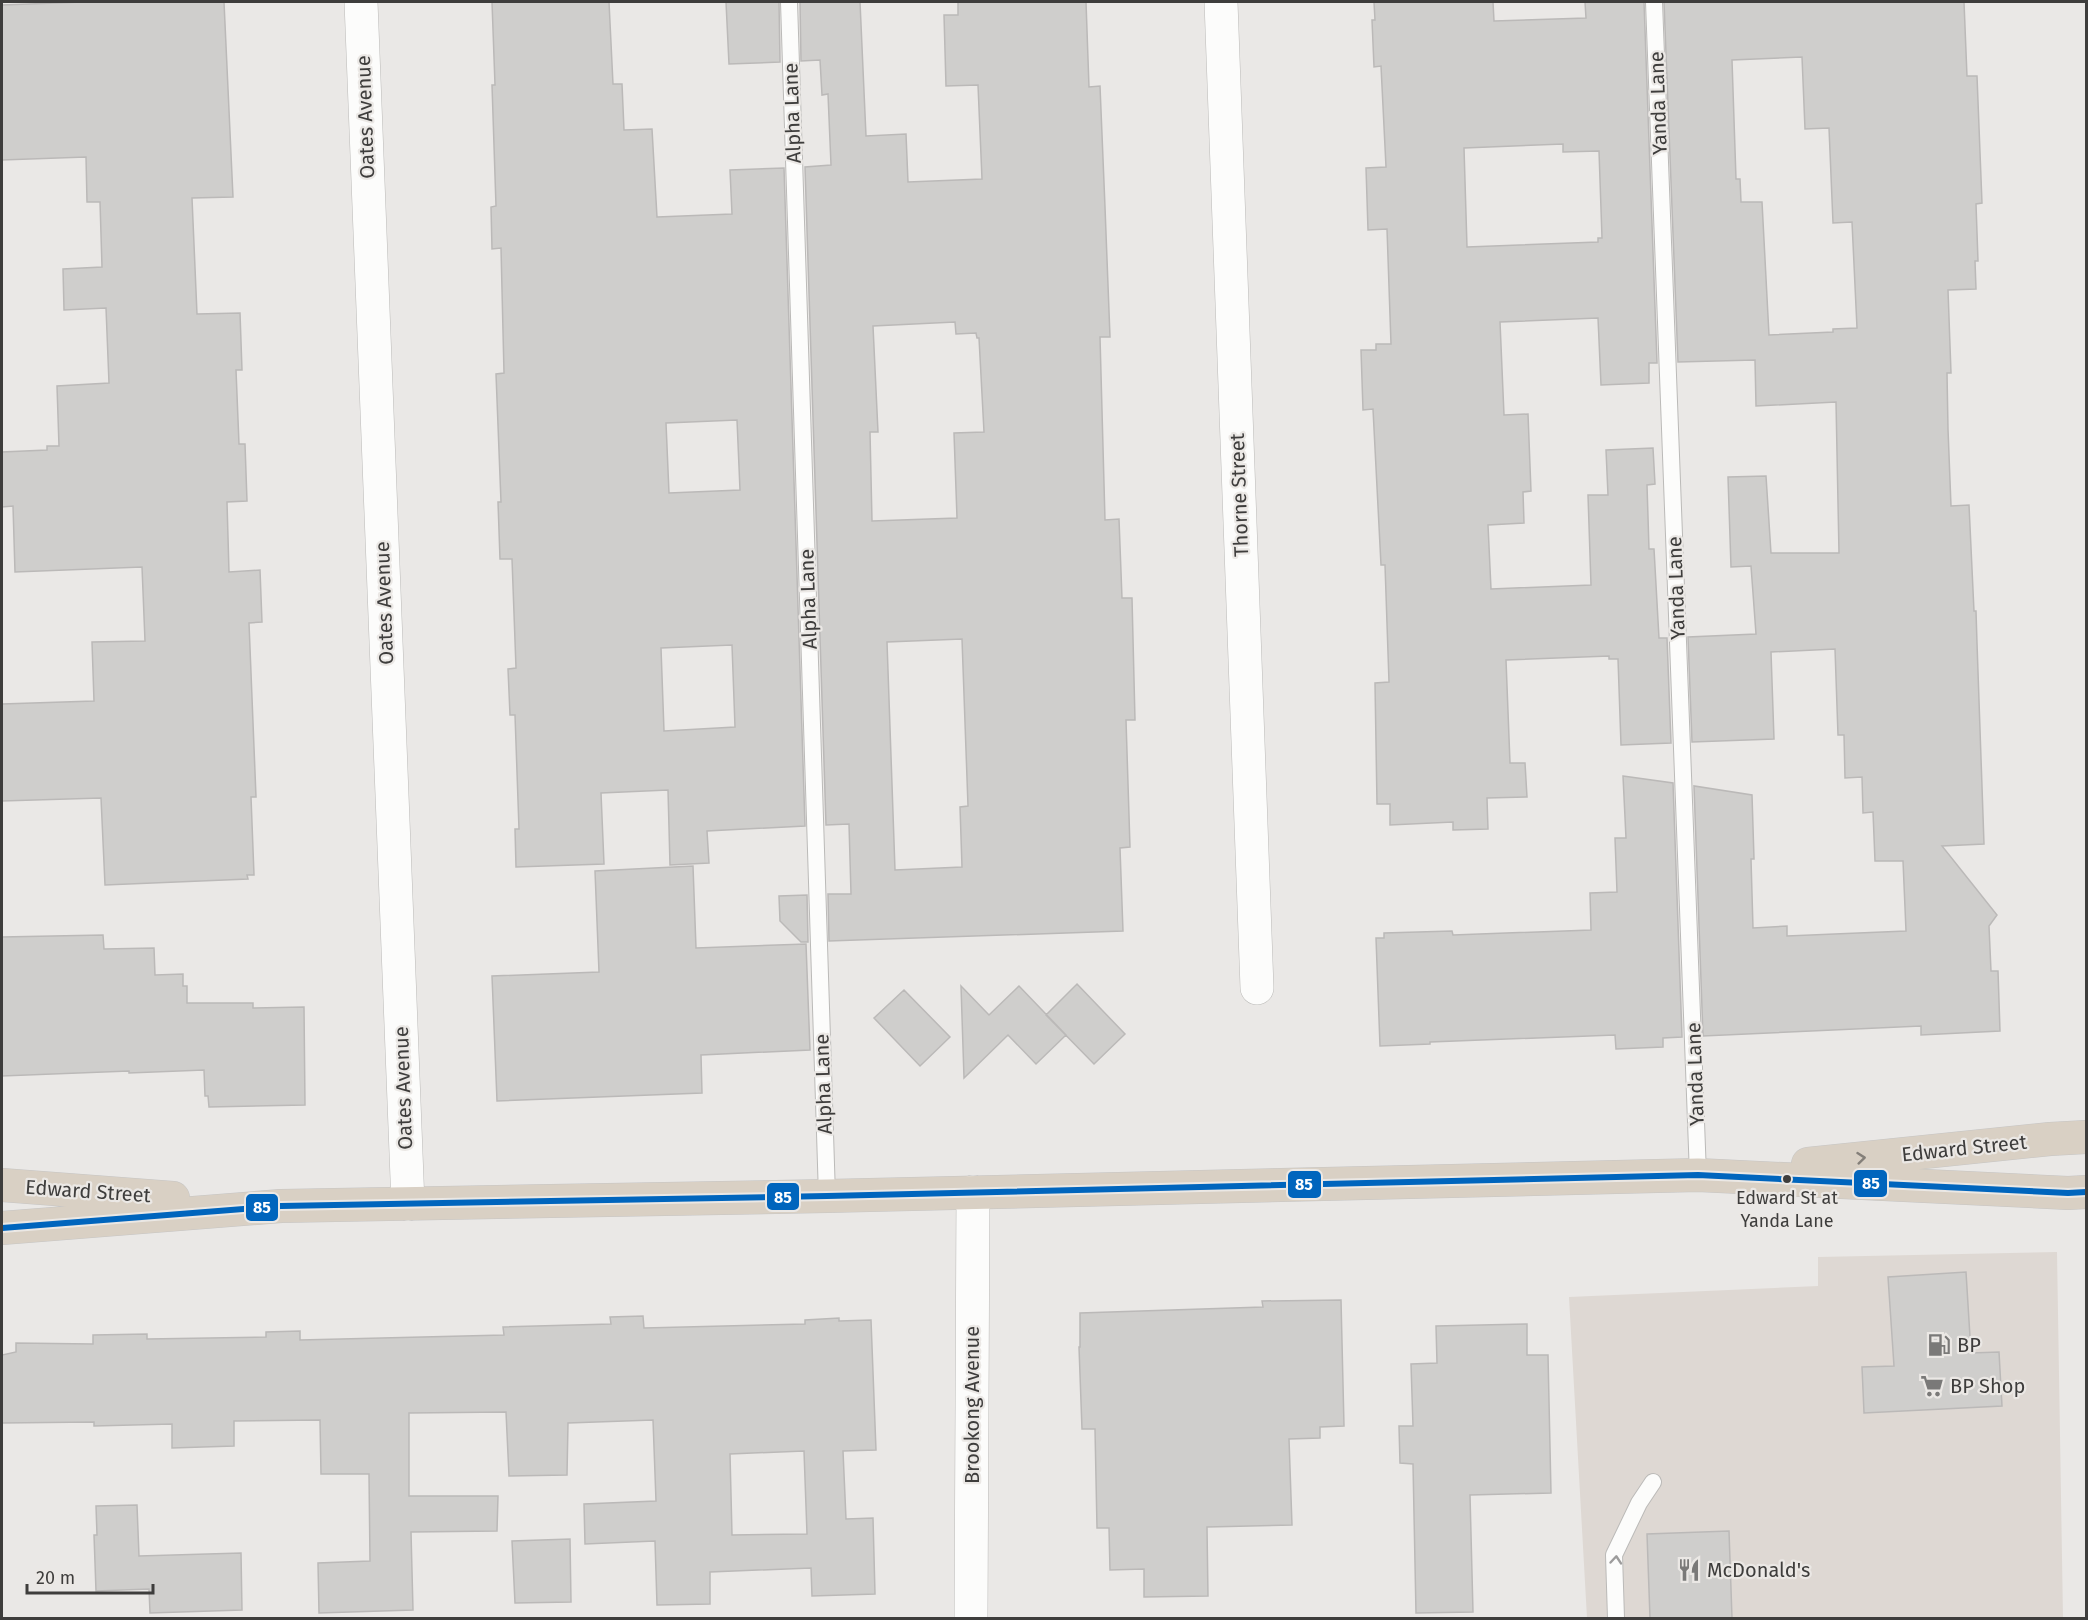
<svg xmlns="http://www.w3.org/2000/svg" width="2088" height="1620" font-family="'Fira Sans',sans-serif">
  <rect width="100%" height="100%" fill="#eae8e6"/>
  <path fill="#ded8d3" d="M 2057,1252 L 2063,1618 L 1587,1618 L 1569,1297 L 1818,1286 L 1818,1257 Z"/>
  <path fill="#cfcecc" stroke="#bbb9b8" stroke-width="1.5" fill-rule="evenodd" d="M 83,2 L 224,2 L 233,197 L 192,198 L 197,314 L 240,313 L 242,370 L 236,370 L 239,444 L 245,444 L 247,501 L 227,502 L 229,572 L 260,570 L 262,622 L 249,623 L 256,797 L 251,797 L 254,875 L 247,875 L 248,879 L 105,885 L 101,798 L 2,801 L 2,704 L 94,701 L 92,642 L 145,641 L 142,567 L 15,572 L 13,506 L 2,507 L 2,452 L 47,450 L 47,446 L 59,446 L 57,386 L 109,383 L 106,308 L 64,310 L 63,269 L 102,267 L 100,202 L 87,202 L 86,157 L 2,160 L 2,5 Z
    M 492,2 L 609,2 L 613,84 L 622,84 L 624,130 L 652,129 L 657,217 L 732,214 L 730,170 L 784,168 L 805,826 L 707,831 L 709,863 L 670,865 L 668,790 L 601,793 L 604,864 L 516,867 L 515,829 L 519,829 L 515,715 L 510,715 L 508,669 L 516,668 L 512,559 L 500,559 L 498,502 L 501,502 L 496,374 L 504,373 L 501,248 L 492,249 L 491,207 L 496,206 L 492,85 L 495,85 ZM 737,420 L 740,490 L 669,493 L 666,423 ZM 732,645 L 735,727 L 664,731 L 661,648 Z
    M 726,2 L 779,2 L 780,62 L 729,64 Z
    M 800,2 L 860,2 L 866,136 L 906,134 L 908,182 L 982,179 L 978,85 L 946,86 L 944,15 L 958,15 L 958,2 L 1086,2 L 1089,87 L 1100,86 L 1105,207 L 1110,337 L 1100,337 L 1105,520 L 1119,519 L 1122,598 L 1132,598 L 1135,720 L 1126,720 L 1130,847 L 1120,848 L 1123,931 L 829,941 L 828,894 L 851,894 L 849,824 L 826,825 L 805,167 L 831,165 L 828,94 L 822,95 L 820,60 L 801,61 ZM 955,322 L 956,334 L 976,333 L 977,338 L 979,338 L 984,432 L 954,433 L 957,518 L 872,521 L 870,432 L 878,432 L 873,326 ZM 962,639 L 968,806 L 960,807 L 962,867 L 895,870 L 887,642 Z
    M 1374,2 L 1493,2 L 1494,21 L 1586,18 L 1585,2 L 1644,2 L 1657,363 L 1649,363 L 1649,383 L 1601,385 L 1598,318 L 1500,322 L 1504,415 L 1528,414 L 1531,491 L 1523,492 L 1524,523 L 1488,525 L 1491,589 L 1591,585 L 1588,495 L 1608,495 L 1606,450 L 1653,448 L 1655,484 L 1647,485 L 1649,549 L 1654,549 L 1659,638 L 1667,638 L 1671,743 L 1621,745 L 1618,659 L 1609,659 L 1609,656 L 1506,660 L 1510,763 L 1525,763 L 1527,797 L 1487,798 L 1488,829 L 1453,830 L 1453,822 L 1390,825 L 1390,804 L 1377,804 L 1375,683 L 1389,682 L 1385,565 L 1381,565 L 1373,409 L 1363,410 L 1361,350 L 1376,350 L 1376,344 L 1391,344 L 1387,229 L 1368,230 L 1366,168 L 1386,167 L 1381,66 L 1374,67 L 1372,20 L 1375,20 ZM 1563,144 L 1563,152 L 1599,151 L 1602,238 L 1598,238 L 1598,242 L 1467,247 L 1464,148 Z
    M 1664,2 L 1964,2 L 1967,76 L 1977,76 L 1982,203 L 1976,204 L 1978,261 L 1975,261 L 1976,289 L 1948,290 L 1951,373 L 1947,373 L 1948,429 L 1951,506 L 1969,505 L 1974,611 L 1976,611 L 1977,643 L 1984,844 L 1942,846 L 1997,915 L 1989,926 L 1991,971 L 1998,971 L 2000,1031 L 1921,1035 L 1921,1026 L 1703,1036 L 1694,786 L 1752,795 L 1754,859 L 1751,859 L 1753,928 L 1787,926 L 1787,936 L 1906,931 L 1903,861 L 1875,861 L 1873,812 L 1863,813 L 1862,777 L 1845,778 L 1844,735 L 1838,735 L 1835,649 L 1771,652 L 1774,739 L 1692,742 L 1688,637 L 1756,634 L 1751,566 L 1731,567 L 1728,477 L 1766,476 L 1771,553 L 1839,553 L 1836,402 L 1756,406 L 1755,360 L 1678,362 ZM 1802,57 L 1805,129 L 1829,128 L 1833,223 L 1852,222 L 1857,328 L 1833,329 L 1833,332 L 1769,335 L 1762,202 L 1741,202 L 1740,179 L 1736,179 L 1732,60 Z
    M 1623,776 L 1673,783 L 1682,1037 L 1663,1038 L 1663,1047 L 1616,1049 L 1615,1035 L 1430,1042 L 1430,1044 L 1380,1046 L 1376,938 L 1384,938 L 1384,933 L 1452,931 L 1453,935 L 1591,930 L 1590,893 L 1617,892 L 1615,838 L 1626,838 Z
    M 693,866 L 696,948 L 806,944 L 810,1050 L 701,1055 L 702,1093 L 497,1101 L 492,976 L 599,972 L 595,871 Z
    M 807,895 L 808,942 L 801,942 L 780,921 L 779,896 Z
    M 103,935 L 104,949 L 154,948 L 155,975 L 183,974 L 183,986 L 187,986 L 187,1003 L 253,1003 L 253,1008 L 304,1007 L 305,1105 L 209,1107 L 208,1096 L 205,1096 L 204,1070 L 129,1073 L 129,1071 L 2,1076 L 2,937 Z
    M 1077,984 L 1125,1034 L 1094,1064 L 1046,1015 Z
    M 961,986 L 989,1015 L 1019,986 L 1066,1035 L 1036,1064 L 1008,1035 L 964,1078 Z
    M 904,990 L 950,1037 L 920,1066 L 874,1018 Z
    M 1966,1272 L 1971,1353 L 1999,1352 L 2002,1406 L 1864,1413 L 1862,1367 L 1894,1366 L 1888,1277 Z
    M 1341,1300 L 1344,1426 L 1320,1427 L 1320,1438 L 1289,1439 L 1292,1525 L 1207,1527 L 1208,1596 L 1144,1597 L 1144,1569 L 1110,1570 L 1109,1528 L 1097,1528 L 1095,1429 L 1082,1429 L 1079,1347 L 1080,1347 L 1080,1313 L 1263,1307 L 1262,1301 Z
    M 643,1316 L 644,1328 L 805,1324 L 805,1320 L 839,1318 L 839,1321 L 871,1320 L 876,1450 L 843,1451 L 846,1519 L 873,1518 L 875,1594 L 812,1596 L 811,1568 L 710,1572 L 710,1604 L 657,1605 L 655,1541 L 585,1544 L 584,1504 L 656,1501 L 653,1420 L 568,1423 L 567,1475 L 509,1476 L 506,1412 L 409,1413 L 409,1496 L 498,1496 L 497,1531 L 411,1532 L 413,1610 L 319,1613 L 318,1563 L 370,1561 L 369,1474 L 321,1474 L 320,1420 L 234,1421 L 234,1446 L 172,1448 L 172,1424 L 94,1426 L 94,1422 L 2,1423 L 2,1355 L 16,1352 L 16,1343 L 93,1344 L 93,1335 L 147,1334 L 147,1339 L 266,1337 L 266,1332 L 300,1331 L 300,1340 L 504,1335 L 503,1327 L 611,1324 L 610,1317 ZM 804,1451 L 807,1534 L 732,1535 L 730,1454 Z
    M 1527,1324 L 1527,1355 L 1548,1355 L 1551,1493 L 1470,1495 L 1473,1612 L 1416,1613 L 1413,1464 L 1400,1463 L 1399,1426 L 1413,1426 L 1411,1364 L 1437,1363 L 1436,1326 Z
    M 137,1505 L 139,1556 L 241,1553 L 242,1610 L 150,1613 L 149,1589 L 96,1591 L 94,1535 L 97,1535 L 96,1506 Z
    M 1729,1531 L 1732,1618 L 1650,1618 L 1647,1534 Z
    M 570,1539 L 571,1602 L 515,1603 L 512,1541 Z"/>
  <g fill="none" stroke-linecap="round" stroke-linejoin="round">
    <g stroke="#bbbab8" stroke-width="18">
      <path id="lane" d="M 789,2 L 827,1196
        M 1654,2 L 1698,1175
        M 1616,1618 L 1614,1555 L 1639,1503 L 1653,1482"/>
    </g>
    <g stroke="#bbbab8" stroke-width="34">
      <path id="street" d="M 361,2 L 408,1204
        M 1221,2 L 1257,988
        M 971,1618 L 973,1192"/>
    </g>
    <g stroke="#c6c5c4" stroke-width="34">
      <path id="highway" d="M 1808,1164 L 2050,1139 L 2086,1137
        M 2,1185 L 173,1198
        M 2,1228 L 281,1206 L 827,1196 L 1698,1175 L 2068,1193 L 2086,1192"/>
    </g>
    <use href="#lane" stroke="#fcfcfb" stroke-width="16"/>
    <use href="#street" stroke="#fcfcfb" stroke-width="33"/>
    <use href="#highway" stroke="#d9d0c4" stroke-width="33"/>
    <g stroke="#ebe8e5" stroke-width="10">
      <path id="bus-1" d="M 2,1228 L 281,1206 L 827,1196 L 1698,1175 L 2068,1193 L 2086,1192"/>
    </g>
    <use href="#bus-1" stroke="#0065bd" stroke-width="6"/>
  </g>
  <defs><path id="oneway-chevron" d="M-2-3.5L2.5 0L-2 3.5" fill="none" stroke-width="1.6" stroke-linecap="round" stroke-linejoin="round" transform="scale(1.5)"/></defs>
  <use stroke="#847f79" href="#oneway-chevron" transform="translate(1861 1158) rotate(-6)"/>
  <use stroke="#9d9c9c" href="#oneway-chevron" transform="translate(1616 1560) rotate(-85)"/>
  <defs>
    <g id="fuel-bare" transform="scale(1.8)"><path d="M-5.5-6h7V0h2V4h1.3V-2.5L3-4.5l.8-.8L6-3V5H2.5V1h-1V6h-7ZM-4.2-4.7v3.2H.2V-4.7Z" fill="#7a7978" stroke="#ebe8e5" stroke-width="2.5" paint-order="stroke"/></g>
    <g id="supermarket-bare" transform="scale(1.8)"><path d="M-6-5.5h2.5l.6 2H6L4.5 2H-2.5L-4.4-4H-6ZM-1.5 3.2a1.3 1.3 0 1 0 .1 0ZM3 3.2a1.3 1.3 0 1 0 .1 0Z" fill="#7a7978" stroke="#ebe8e5" stroke-width="2.5" paint-order="stroke"/></g>
    <g id="restaurant-bare" transform="scale(1.8)"><path d="M-5-6h1v4h1v-4h1v4h1v-4h1v5L-1.5 .5V6h-2V.5L-5-1ZM5-6V6H3V1.5H1.5Q1.5-4 5-6Z" fill="#7a7978" stroke="#ebe8e5" stroke-width="2.5" paint-order="stroke"/></g>
  </defs>
  <g fill-rule="evenodd">
    <use href="#fuel-bare" x="1939" y="1345"/>
    <use href="#supermarket-bare" x="1932" y="1386"/>
    <use href="#restaurant-bare" x="1689" y="1570"/>
  </g>
  <circle fill="#3e3d3c" stroke="#ebe8e5" stroke-width="2" cx="1787" cy="1179" r="5"/>
  <g text-anchor="middle" dominant-baseline="central" stroke-width="4.5" stroke-linejoin="round" paint-order="stroke">
    <g font-size="18" fill="#3e3d3c" stroke="#ebe8e5">
      <text x="1787" y="1198">Edward St at<tspan x="1787" dy="23">Yanda Lane</tspan></text>
    </g>
    <g font-size="20" fill="#3e3d3c" stroke="#ebe8e5">
      <text transform="translate(1658 103) rotate(-92)">Yanda Lane</text>
      <text transform="translate(792 113) rotate(-92)">Alpha Lane</text>
      <text transform="translate(365 117) rotate(-92)">Oates Avenue</text>
      <text transform="translate(1239 495) rotate(-92)">Thorne Street</text>
      <text transform="translate(1676 588) rotate(-92)">Yanda Lane</text>
      <text transform="translate(808 599) rotate(-92)">Alpha Lane</text>
      <text transform="translate(384 603) rotate(-92)">Oates Avenue</text>
      <text transform="translate(1695 1074) rotate(-92)">Yanda Lane</text>
      <text transform="translate(823 1084) rotate(-92)">Alpha Lane</text>
      <text transform="translate(403 1088) rotate(-92)">Oates Avenue</text>
      <text transform="translate(1964 1148) rotate(-6)">Edward Street</text>
      <text transform="translate(88 1191) rotate(4)">Edward Street</text>
      <text transform="translate(972 1405) rotate(-90)">Brookong Avenue</text>
    </g>
    <g font-size="20" fill="#3e3d3c" stroke="#ebe8e5" text-anchor="start">
      <text x="1957" y="1345">BP</text>
      <text x="1950" y="1386">BP Shop</text>
      <text x="1707" y="1570">McDonald's</text>
    </g>
  </g>
  <g stroke="#ebe8e5" stroke-width="2">
    <rect x="1853" y="1169" width="35" height="29" rx="6" fill="#0065bd"/>
    <rect x="1287" y="1170" width="35" height="29" rx="6" fill="#0065bd"/>
    <rect x="766" y="1182" width="34" height="29" rx="6" fill="#0065bd"/>
    <rect x="245" y="1193" width="34" height="29" rx="6" fill="#0065bd"/>
  </g>
  <g font-size="16" text-anchor="middle" font-weight="bold" fill="#fff">
    <text x="1871" y="1189">85</text>
    <text x="1304" y="1190">85</text>
    <text x="783" y="1203">85</text>
    <text x="262" y="1213">85</text>
  </g>
  <rect width="2088" height="1620" fill="none" stroke="#3e3d3c" stroke-width="6"/>
  <path d="M27 1584v9h126v-9" fill="none" stroke="#3e3d3c" stroke-width="3"/>
  <text x="36" y="1584" font-size="18" fill="#3e3d3c" stroke="#ebe8e5" stroke-width="4.5" paint-order="stroke">20 m</text>
</svg>
